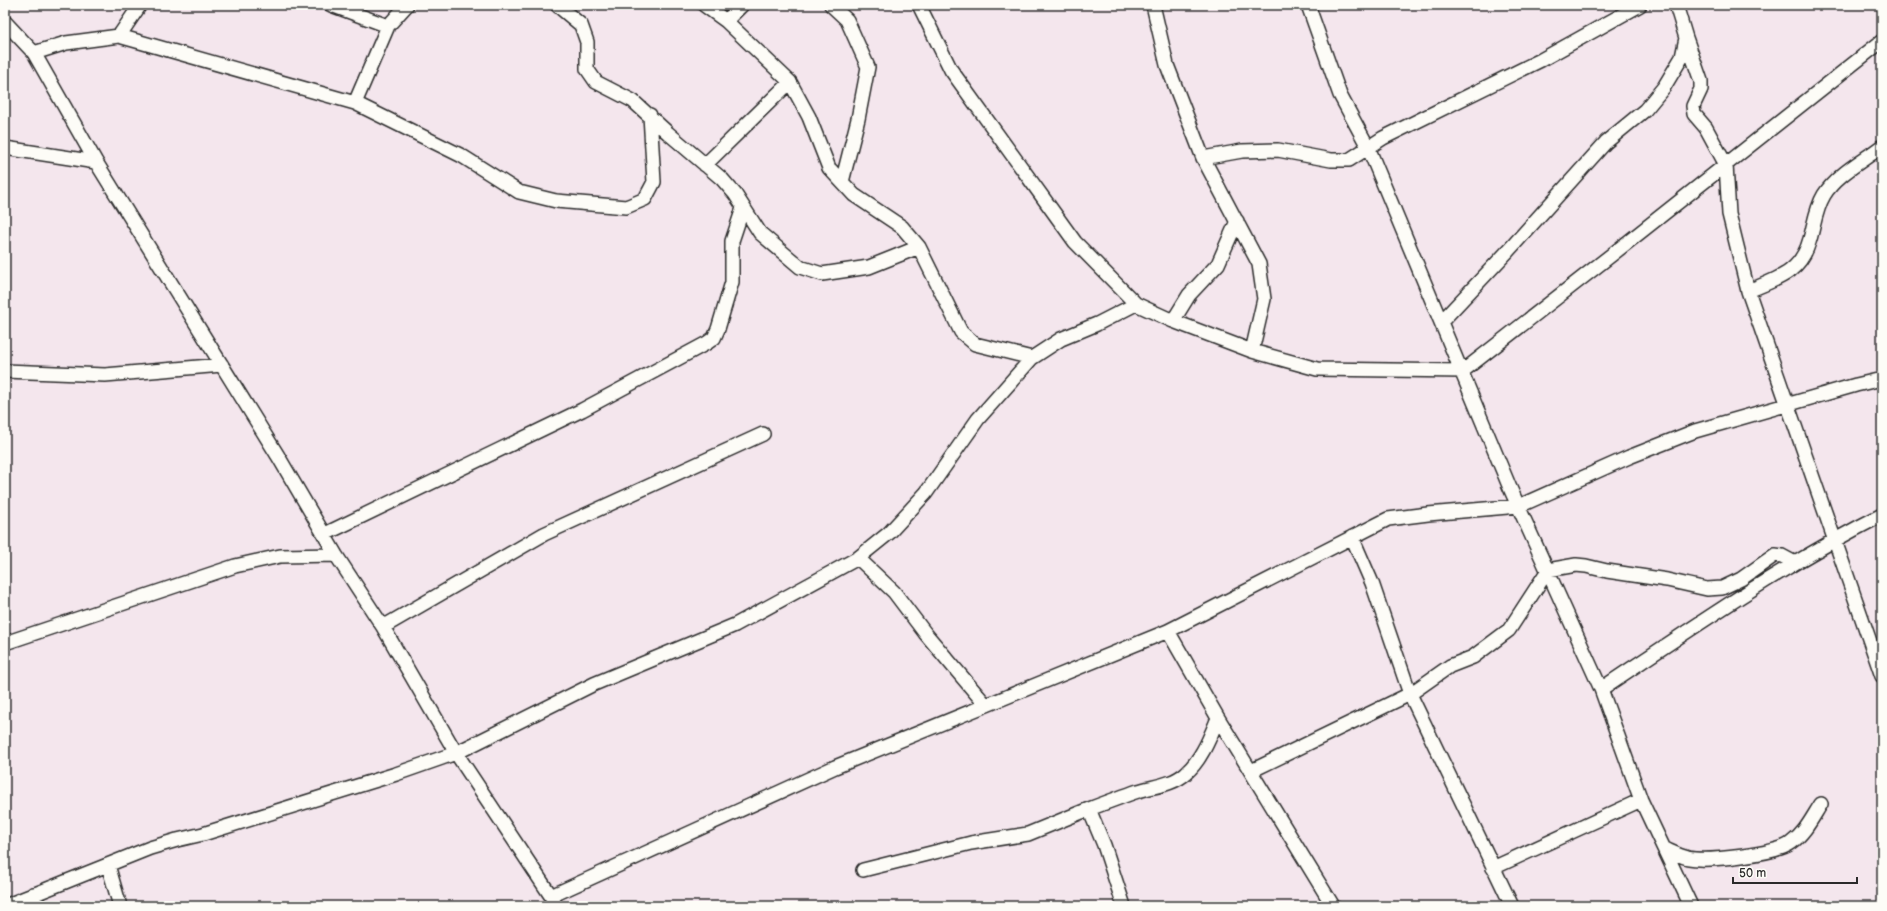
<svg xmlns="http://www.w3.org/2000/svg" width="1887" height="911" font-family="'Balsamiq Sans',sans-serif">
  <rect width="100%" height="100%" fill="#f4e6ed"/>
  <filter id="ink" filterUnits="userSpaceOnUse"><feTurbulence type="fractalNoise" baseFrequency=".025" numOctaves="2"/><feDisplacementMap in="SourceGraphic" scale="8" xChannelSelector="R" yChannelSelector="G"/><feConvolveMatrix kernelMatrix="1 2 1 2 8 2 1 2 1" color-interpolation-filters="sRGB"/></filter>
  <g filter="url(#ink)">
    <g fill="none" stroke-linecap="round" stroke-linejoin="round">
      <g stroke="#2b2b2b" stroke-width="16">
        <path id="street" d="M 331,5 L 388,26
          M 557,5 L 581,25 L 587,42 L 587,69 L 596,82 L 633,101 L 668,133 L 722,179 L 735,194 L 760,233 L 800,267 L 822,274 L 869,267 L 919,247
          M 704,5 L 726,21 L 790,82 L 809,117 L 829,168 L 854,195 L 902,227 L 919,247 L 961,332 L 975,344 L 1032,358
          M 831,5 L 847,20 L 868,67 L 858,119 L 842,182
          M 919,5 L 951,70 L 1075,242 L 1136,304 L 1173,321 L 1252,351 L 1317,369 L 1463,371 L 1628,242 L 1882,41
          M 1153,5 L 1167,65 L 1203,158 L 1259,264 L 1264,299 L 1252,351
          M 1308,5 L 1340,95 L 1368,147 L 1510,488 L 1601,689 L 1641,800 L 1691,906
          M 726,21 L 742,5
          M 5,22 L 34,53 L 96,162 L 278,456 L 336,555 L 383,627 L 456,753 L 551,896 L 556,906
          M 119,36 L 140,5
          M 1686,38 L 1701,81 L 1701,89 L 1693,106 L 1694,114 L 1706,128 L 1726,165 L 1729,214 L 1748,291 L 1882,676
          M 34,53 L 66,43 L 119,36 L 355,103 L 462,156 L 519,192 L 556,201 L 626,207 L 645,199 L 654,182 L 650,115
          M 355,103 L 388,26 L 407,5
          M 5,148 L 96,162
          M 1203,158 L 1242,151 L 1278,150 L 1331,160 L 1349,160 L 1383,138 L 1541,60 L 1640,5
          M 705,165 L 790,82
          M 1748,291 C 1777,279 1801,273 1810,239 C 1814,225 1816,208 1824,195 C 1837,174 1863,161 1882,146
          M 1173,321 L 1189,295 L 1218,264 L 1237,221
          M 1441,322 L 1508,251 L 1606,142 L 1645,110 L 1664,87 L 1682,57 L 1686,38 L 1676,5
          M 5,371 L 105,375 L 222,365
          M 325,534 L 582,410 L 707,343 L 714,338 L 718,329 L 732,282 L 732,241 L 743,208
          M 1352,537 L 1372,583 L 1410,694 L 1512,906
          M 858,558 L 894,592 L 925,633 L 985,704
          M 383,627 L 544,534 L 763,434
          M 1168,631 L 1218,718 L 1333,906
          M 5,643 L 235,566 L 280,556 L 336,555
          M 1601,689 C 1692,628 1783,565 1882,515
          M 1251,771 L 1410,694 L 1450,666 L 1473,657 L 1509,630 L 1548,570 L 1576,565 L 1586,566 L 1607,571 L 1667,580 L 1707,589 L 1722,588 L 1741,579 L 1775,555 L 1782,556 L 1795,563
          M 1665,849 C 1672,852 1680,856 1688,858 C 1707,862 1777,854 1791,843 C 1805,833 1812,818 1821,804
          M 108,865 L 120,906
          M 1493,868 L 1641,800
          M 863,870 L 971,843 L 1028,834 L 1089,809
          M 33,894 L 39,906
          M 551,896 L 835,767 L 1168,631 L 1388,519 L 1428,514 L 1519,506 L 1629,457 L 1695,431 L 1856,385 L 1882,379
          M 5,906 L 150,848 L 177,840 L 203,834 L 396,774 L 456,753 L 594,684 L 735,625 L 858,558 L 889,533 L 926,493 L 978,419 L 1032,358 L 1061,339 L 1097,324 L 1136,304
          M 1124,906 L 1104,845 L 1089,809 C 1105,803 1121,797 1138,791 C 1154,786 1173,785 1186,773 C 1202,759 1210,737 1218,718"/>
      </g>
      <use href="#street" stroke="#fdfcf7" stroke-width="13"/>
    </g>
  </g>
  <rect width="1887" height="911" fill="none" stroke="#fdfcf7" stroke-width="20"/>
  <rect x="10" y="10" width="1867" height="891" fill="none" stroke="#2b2b2b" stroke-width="1.5" filter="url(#ink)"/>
  <path d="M1733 877v6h124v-6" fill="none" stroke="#2b2b2b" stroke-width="2"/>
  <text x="1739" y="877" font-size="12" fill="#2b2b2b" stroke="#fdfcf7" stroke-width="3" paint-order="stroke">50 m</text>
</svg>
